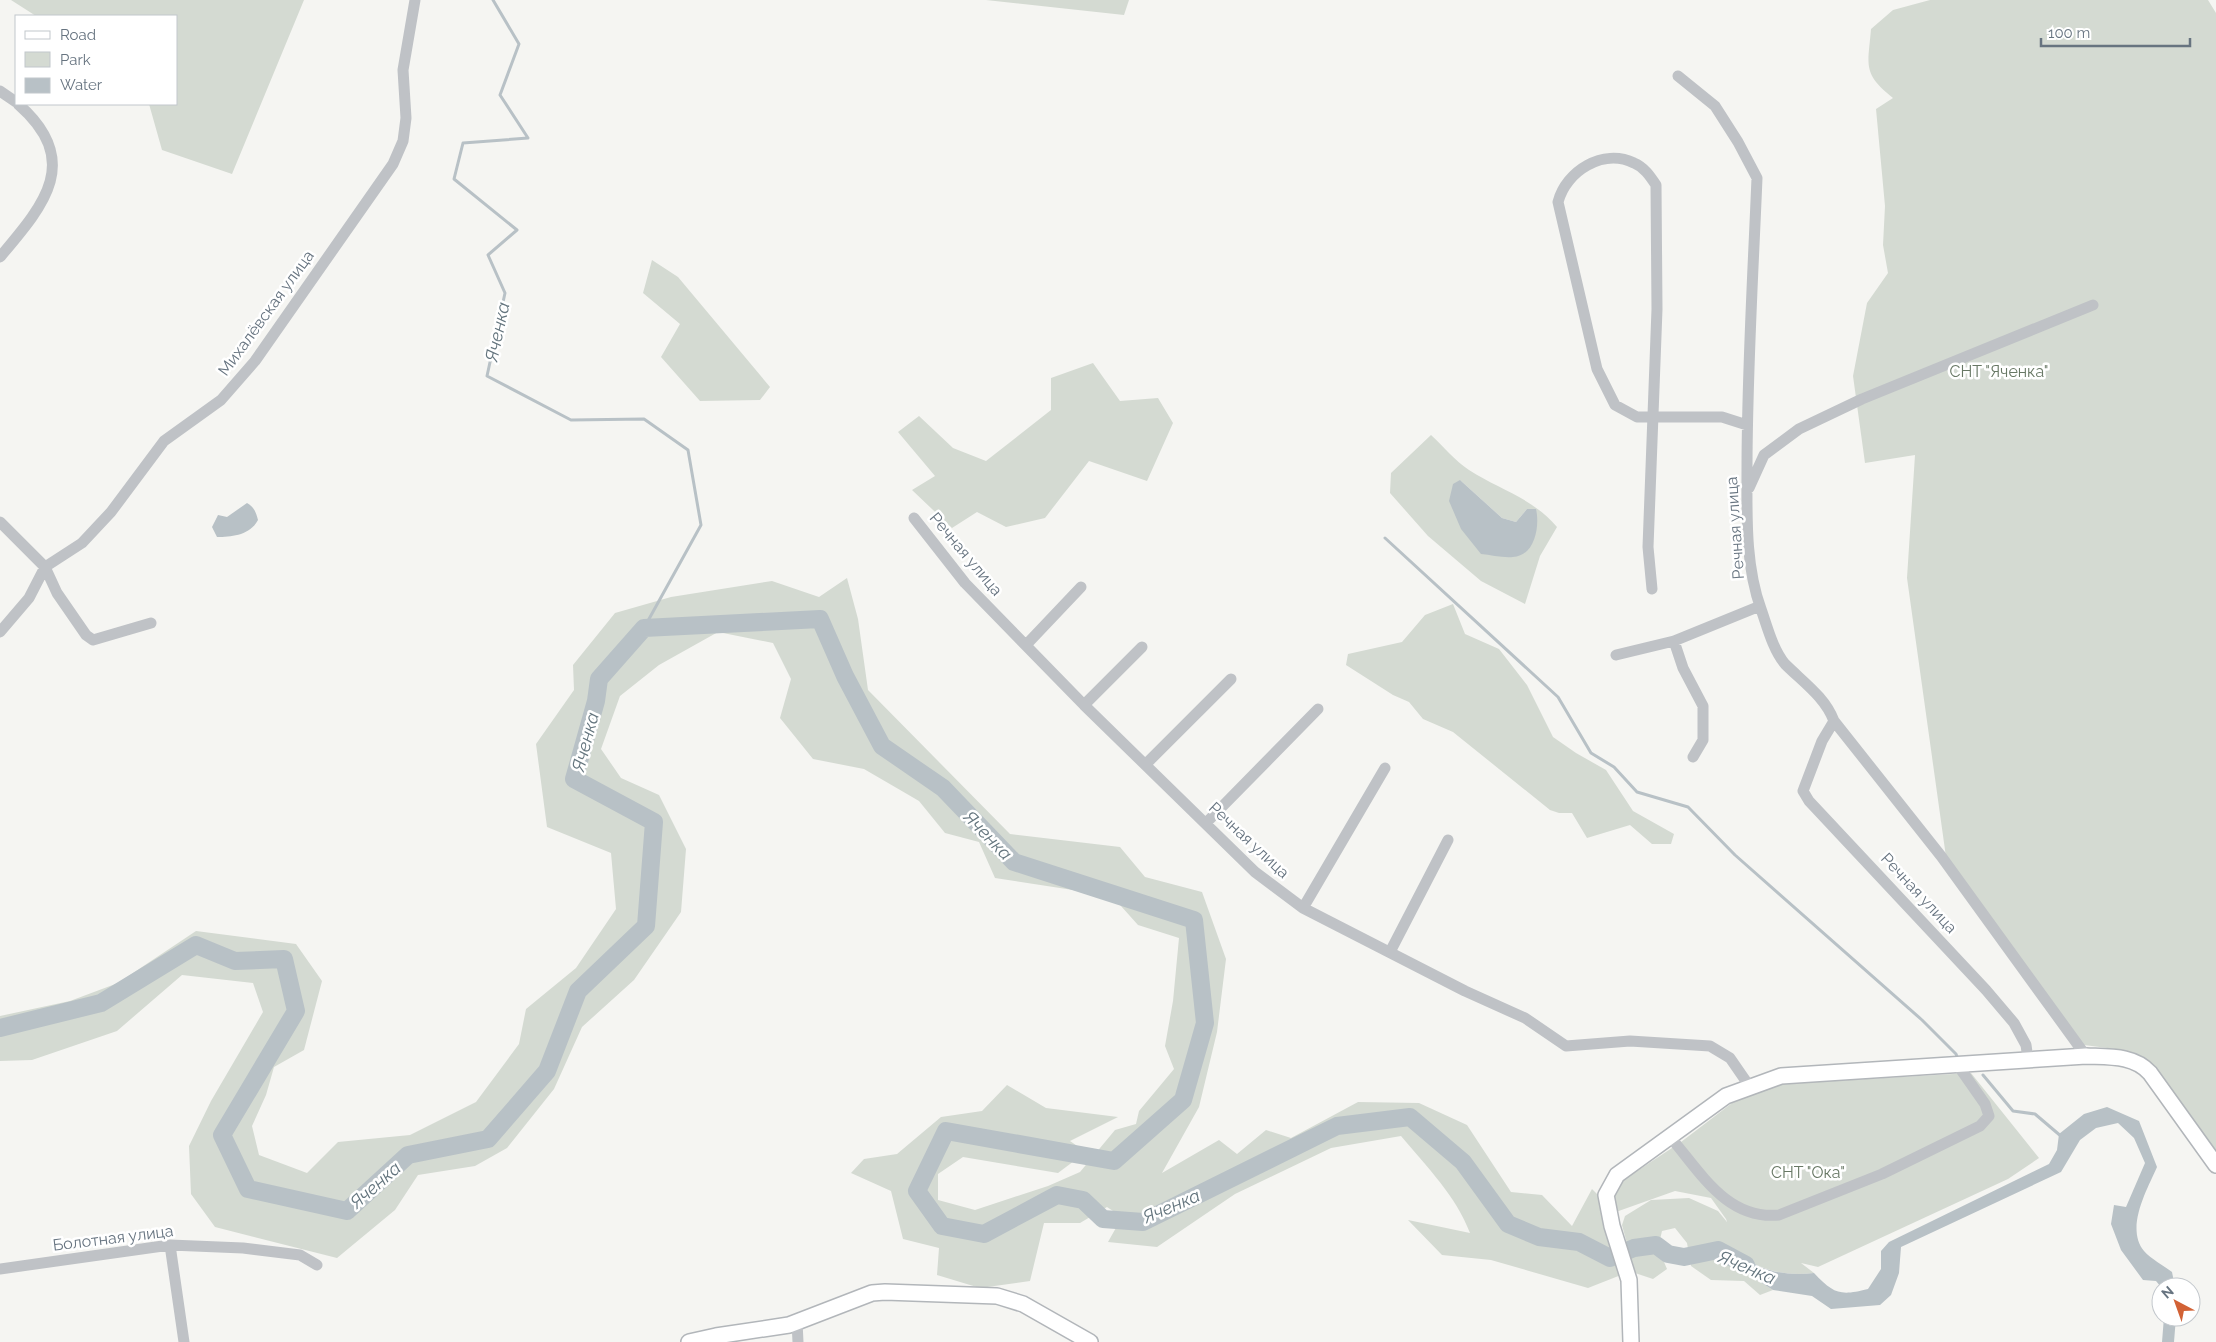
<svg xmlns="http://www.w3.org/2000/svg" width="2216" height="1342" font-family="Raleway,sans-serif">
  <rect width="100%" height="100%" fill="#f5f5f2"/>
  <path fill="#d4dad2" fill-rule="evenodd" d="M 11,0 L 304,0 L 232,174 L 162,150 L 149,104 L 176,104 L 176,16 L 36,16 Z
    M 986,0 L 1129,0 L 1124,15 Z
    M 1930,0 L 2208,0 L 2216,13 L 2216,1154 L 2154,1065 L 2123,1050 L 2084,1045 L 1946,857 L 1907,578 L 1915,455 L 1865,463 L 1853,376 L 1867,303 L 1888,273 L 1883,245 L 1885,206 L 1876,109 L 1893,98 C 1862,73 1868,66 1871,29 L 1893,10 Z
    M 652,260 L 678,277 L 770,387 L 760,400 L 700,401 L 661,357 L 680,324 L 643,293 Z
    M 1093,363 L 1120,401 L 1158,398 L 1173,423 L 1147,481 L 1089,461 L 1045,518 L 1006,527 L 977,512 L 952,528 L 912,490 L 935,476 L 898,432 L 919,416 L 953,448 L 986,461 L 1051,410 L 1051,378 Z
    M 1431,435 C 1443,446 1455,461 1469,470 C 1500,490 1531,497 1557,527 L 1540,556 L 1525,604 L 1481,581 L 1428,536 L 1390,493 L 1391,473 ZM 1460,480 L 1502,518 L 1516,522 L 1527,509 L 1514,557 Z
    M 847,578 L 858,619 L 868,690 L 1010,834 L 1120,847 L 1145,877 L 1202,892 L 1226,959 L 1217,1032 L 1199,1107 L 1162,1173 L 1219,1140 L 1237,1154 L 1266,1130 L 1291,1138 L 1358,1102 L 1419,1103 L 1467,1125 L 1511,1192 L 1542,1195 L 1572,1226 L 1592,1189 L 1600,1197 L 1621,1275 L 1588,1288 L 1491,1260 L 1442,1255 L 1408,1220 L 1470,1233 C 1456,1196 1427,1167 1401,1136 L 1331,1148 L 1235,1194 L 1157,1247 L 1108,1242 L 1122,1217 L 1107,1207 L 1080,1223 L 1044,1223 L 1030,1281 L 980,1288 L 937,1275 L 939,1248 L 903,1239 L 891,1191 L 851,1173 L 864,1159 L 897,1154 L 941,1117 L 982,1111 L 1007,1085 L 1046,1108 L 1118,1117 L 1070,1141 L 1086,1152 L 1058,1173 L 963,1157 L 938,1174 L 938,1200 L 975,1210 L 1048,1186 L 1080,1172 L 1115,1130 L 1136,1124 L 1139,1111 L 1174,1069 L 1165,1046 L 1173,1001 L 1179,938 L 1138,925 L 1112,896 L 995,878 L 979,842 L 945,833 L 919,801 L 864,769 L 813,759 L 780,718 L 791,679 L 773,643 L 718,632 L 659,665 L 620,696 L 601,749 L 621,778 L 659,795 L 686,849 L 681,912 L 634,980 L 582,1027 L 554,1089 L 507,1148 L 475,1166 L 418,1175 L 395,1210 L 337,1258 L 215,1227 L 191,1194 L 189,1146 L 211,1101 L 263,1012 L 253,983 L 182,975 L 117,1031 L 32,1060 L 0,1061 L 0,1016 L 70,1001 L 118,983 L 196,931 L 296,944 L 322,981 L 304,1050 L 274,1067 L 266,1095 L 252,1126 L 259,1155 L 307,1173 L 338,1142 L 410,1135 L 476,1102 L 519,1044 L 526,1009 L 576,968 L 616,909 L 611,853 L 547,827 L 536,744 L 574,690 L 573,665 L 615,613 L 671,597 L 772,581 L 819,597 Z
    M 1453,604 L 1465,634 L 1499,649 L 1527,685 L 1553,737 L 1576,753 L 1606,770 L 1633,811 L 1674,834 L 1671,844 L 1652,844 L 1630,825 L 1587,838 L 1572,813 L 1559,813 L 1550,810 L 1453,732 L 1423,719 L 1409,702 L 1393,695 L 1346,665 L 1348,654 L 1402,642 L 1425,615 Z
    M 1971,1073 L 2039,1158 L 2008,1179 L 1818,1267 L 1801,1263 L 1814,1273 C 1796,1275 1780,1274 1764,1268 C 1743,1260 1744,1252 1720,1256 L 1773,1290 L 1760,1295 L 1744,1281 L 1711,1280 L 1691,1266 L 1687,1243 L 1675,1228 L 1662,1231 L 1658,1248 L 1667,1269 L 1653,1279 L 1635,1273 L 1622,1225 L 1625,1216 L 1651,1200 L 1689,1198 L 1718,1211 L 1727,1222 L 1726,1219 L 1711,1198 L 1675,1191 L 1613,1213 L 1616,1185 L 1681,1142 L 1732,1103 L 1779,1084 Z"/>
  <path fill="#b8c1c6" d="M 1460,480 L 1502,518 L 1516,522 L 1527,509 L 1536,509 C 1540,526 1535,556 1513,557 C 1503,558 1491,555 1481,554 L 1461,529 L 1449,501 L 1453,484 Z
    M 247,503 C 254,507 256,512 258,520 C 250,535 232,537 217,537 L 212,527 L 218,515 L 227,517 Z
    M 2107,1107 L 2139,1121 L 2157,1167 C 2147,1190 2125,1228 2144,1251 C 2151,1259 2163,1265 2172,1272 L 2175,1287 L 2161,1287 L 2156,1281 L 2143,1280 L 2121,1250 L 2111,1224 L 2114,1205 L 2126,1207 L 2145,1163 L 2134,1138 L 2118,1123 L 2096,1128 L 2080,1140 L 2061,1172 L 1901,1247 L 1899,1273 L 1891,1295 L 1880,1305 L 1831,1309 L 1812,1296 L 1773,1290 L 1719,1256 C 1743,1253 1743,1259 1763,1268 C 1780,1274 1796,1275 1814,1273 C 1834,1294 1840,1296 1868,1289 L 1881,1269 L 1881,1251 L 1889,1242 L 2049,1164 L 2057,1150 L 2059,1134 L 2084,1114 Z
    M 2164,1317 L 2176,1317 L 2174,1342 L 2162,1342 Z"/>
  <g fill="none" stroke-linecap="round" stroke-linejoin="round">
    <path stroke="#b8c1c6" stroke-width="3" d="M 493,0 L 519,44 L 500,95 L 528,138 L 463,143 L 454,179 L 517,230 L 488,255 L 505,293 L 487,376 L 571,420 L 644,419 L 688,450 L 701,525 L 644,628
      M 1385,538 L 1558,697 L 1591,753 L 1614,767 L 1637,792 L 1688,807 L 1735,855 L 1922,1020 L 1956,1054 L 1958,1059
      M 1983,1075 L 2013,1111 L 2035,1114 L 2062,1137"/>
    <path stroke="#b8c1c6" stroke-width="18" d="M 0,1028 L 101,1003 L 196,945 L 235,961 L 284,959 L 296,1011 L 222,1135 L 248,1189 L 347,1211 L 408,1155 L 488,1139 L 547,1071 L 578,991 L 646,926 L 654,822 L 574,779 L 596,701 L 599,679 L 644,628 L 820,619 L 845,676 L 882,746 L 943,788 L 1014,862 L 1194,920 L 1205,1023 L 1183,1100 L 1114,1161 L 946,1131 L 917,1191 L 942,1226 L 984,1234 L 1057,1195 L 1083,1200 L 1103,1219 L 1143,1222 L 1337,1126 L 1410,1117 L 1463,1162 L 1508,1224 L 1539,1237 L 1579,1242 L 1610,1258 L 1634,1248 L 1656,1245 L 1668,1254 L 1684,1257 L 1718,1250 L 1746,1265"/>
    <g stroke="#b2b6ba" stroke-width="18">
      <path id="secondary" d="M 689,1342 L 716,1336 L 789,1325 L 872,1293 L 885,1292 L 997,1296 L 1023,1304 L 1090,1342
        M 1631,1342 L 1629,1280 L 1612,1226 L 1606,1195 L 1617,1175 L 1726,1096 L 1781,1076 L 2086,1056 C 2109,1057 2134,1055 2150,1073 L 2216,1165"/>
    </g>
    <path stroke="#bfc2c6" stroke-width="11" d="M 1678,76 L 1715,106 L 1738,142 L 1757,178 C 1753,275 1747,372 1747,470 C 1747,515 1745,565 1761,609 C 1767,626 1773,650 1785,664 C 1803,682 1825,697 1834,721 L 1941,856 L 2086,1056
      M 0,91 L 16,102
      M 0,257 C 44,205 83,161 18,104
      M 1749,488 L 1764,455 L 1799,429 L 1862,399 L 2093,305
      M 914,518 L 965,583 L 1084,705 L 1255,872 L 1303,908 L 1465,991 L 1525,1018 L 1566,1046 L 1630,1041 L 1710,1046 L 1730,1058 L 1750,1087
      M 0,522 L 45,567 L 57,593 L 86,635 L 93,640 L 151,623
      M 1652,589 L 1648,547 L 1657,309 L 1656,185 C 1650,176 1644,167 1634,163 C 1603,148 1566,171 1558,202 L 1597,369 L 1615,405 L 1637,417 L 1722,417 L 1747,425
      M 0,632 L 29,598 L 45,567 L 82,543 L 111,512 L 164,441 L 221,400 L 255,361 L 393,164 L 403,141 L 406,118 L 403,70 L 415,0
      M 1674,641 L 1683,668 L 1703,706 L 1703,740 L 1693,757
      M 1026,645 L 1081,587
      M 1616,655 L 1674,641 L 1760,606
      M 1084,705 L 1142,647
      M 1834,721 L 1822,741 L 1803,791 L 1809,801 L 1986,990 L 2014,1023 L 2026,1045 L 2028,1059
      M 1146,764 L 1231,679
      M 1206,823 L 1318,709
      M 1303,908 L 1385,768
      M 1390,952 L 1448,840
      M 1671,1138 C 1701,1173 1727,1220 1779,1215 L 1882,1174 L 1980,1126 L 1989,1116 L 1985,1104 L 1957,1064
      M 170,1245 L 184,1342
      M 0,1269 L 170,1245 L 243,1248 L 300,1255 L 317,1265
      M 797,1322 L 798,1342"/>
    <use href="#secondary" stroke="#fff" stroke-width="15"/>
  </g>
  <g text-anchor="middle" dominant-baseline="central" stroke-width="5" stroke-linejoin="round" paint-order="stroke">
    <g font-size="16" fill="#677480" stroke="#fff">
      <text transform="translate(266 313) rotate(-54)">Михалёвская улица</text>
      <text transform="translate(1735 528) rotate(-94)">Речная улица</text>
      <text transform="translate(966 554) rotate(50)">Речная улица</text>
      <text transform="translate(1249 840) rotate(43)">Речная улица</text>
      <text transform="translate(1919 893) rotate(47)">Речная улица</text>
      <text transform="translate(113 1238) rotate(-7)">Болотная улица</text>
    </g>
    <g font-size="16" fill="#687865" stroke="#fff">
      <text x="1999" y="371">СНТ "Яченка"</text>
      <text x="1808" y="1172">СНТ "Ока"</text>
    </g>
    <g font-size="18" font-style="italic" fill="#63747d" stroke="#fff">
      <text transform="translate(497 332) rotate(-78)">Яченка</text>
      <text transform="translate(585 742) rotate(-75)">Яченка</text>
      <text transform="translate(988 835) rotate(46)">Яченка</text>
      <text transform="translate(375 1185) rotate(-41)">Яченка</text>
      <text transform="translate(1171 1206) rotate(-23)">Яченка</text>
      <text transform="translate(1747 1267) rotate(23)">Яченка</text>
    </g>
  </g>
  <rect x="15" y="15" width="162" height="90" fill="#ffffff" stroke="#c2c7cc"/>
  <rect x="25" y="31" width="25" height="8" fill="#ffffff" stroke="#c2c7cc"/>
  <text x="60" y="40" font-size="15" fill="#677480">Road</text>
  <rect x="25" y="52" width="25" height="15" fill="#d4dad2" stroke="#c2c7cc"/>
  <text x="60" y="65" font-size="15" fill="#677480">Park</text>
  <rect x="25" y="78" width="25" height="15" fill="#b8c1c6" stroke="#c2c7cc"/>
  <text x="60" y="90" font-size="15" fill="#677480">Water</text>
  <g transform="translate(2176 1302) rotate(319)"><circle r="24" fill="#ffffff" stroke="#c2c7cc"/>
  <path d="M0-4L9 19L0 12L-9 19Z" fill="#d26235"/>
  <text y="-8" font-size="14" font-weight="bold" text-anchor="middle" fill="#677480">N</text>
  </g>
  <path d="M2041 38v8h149v-8" fill="none" stroke="#677480" stroke-width="2.5"/>
  <text x="2048" y="38" font-size="15" fill="#677480" stroke="#ffffff" stroke-width="4" paint-order="stroke">100 m</text>
</svg>
